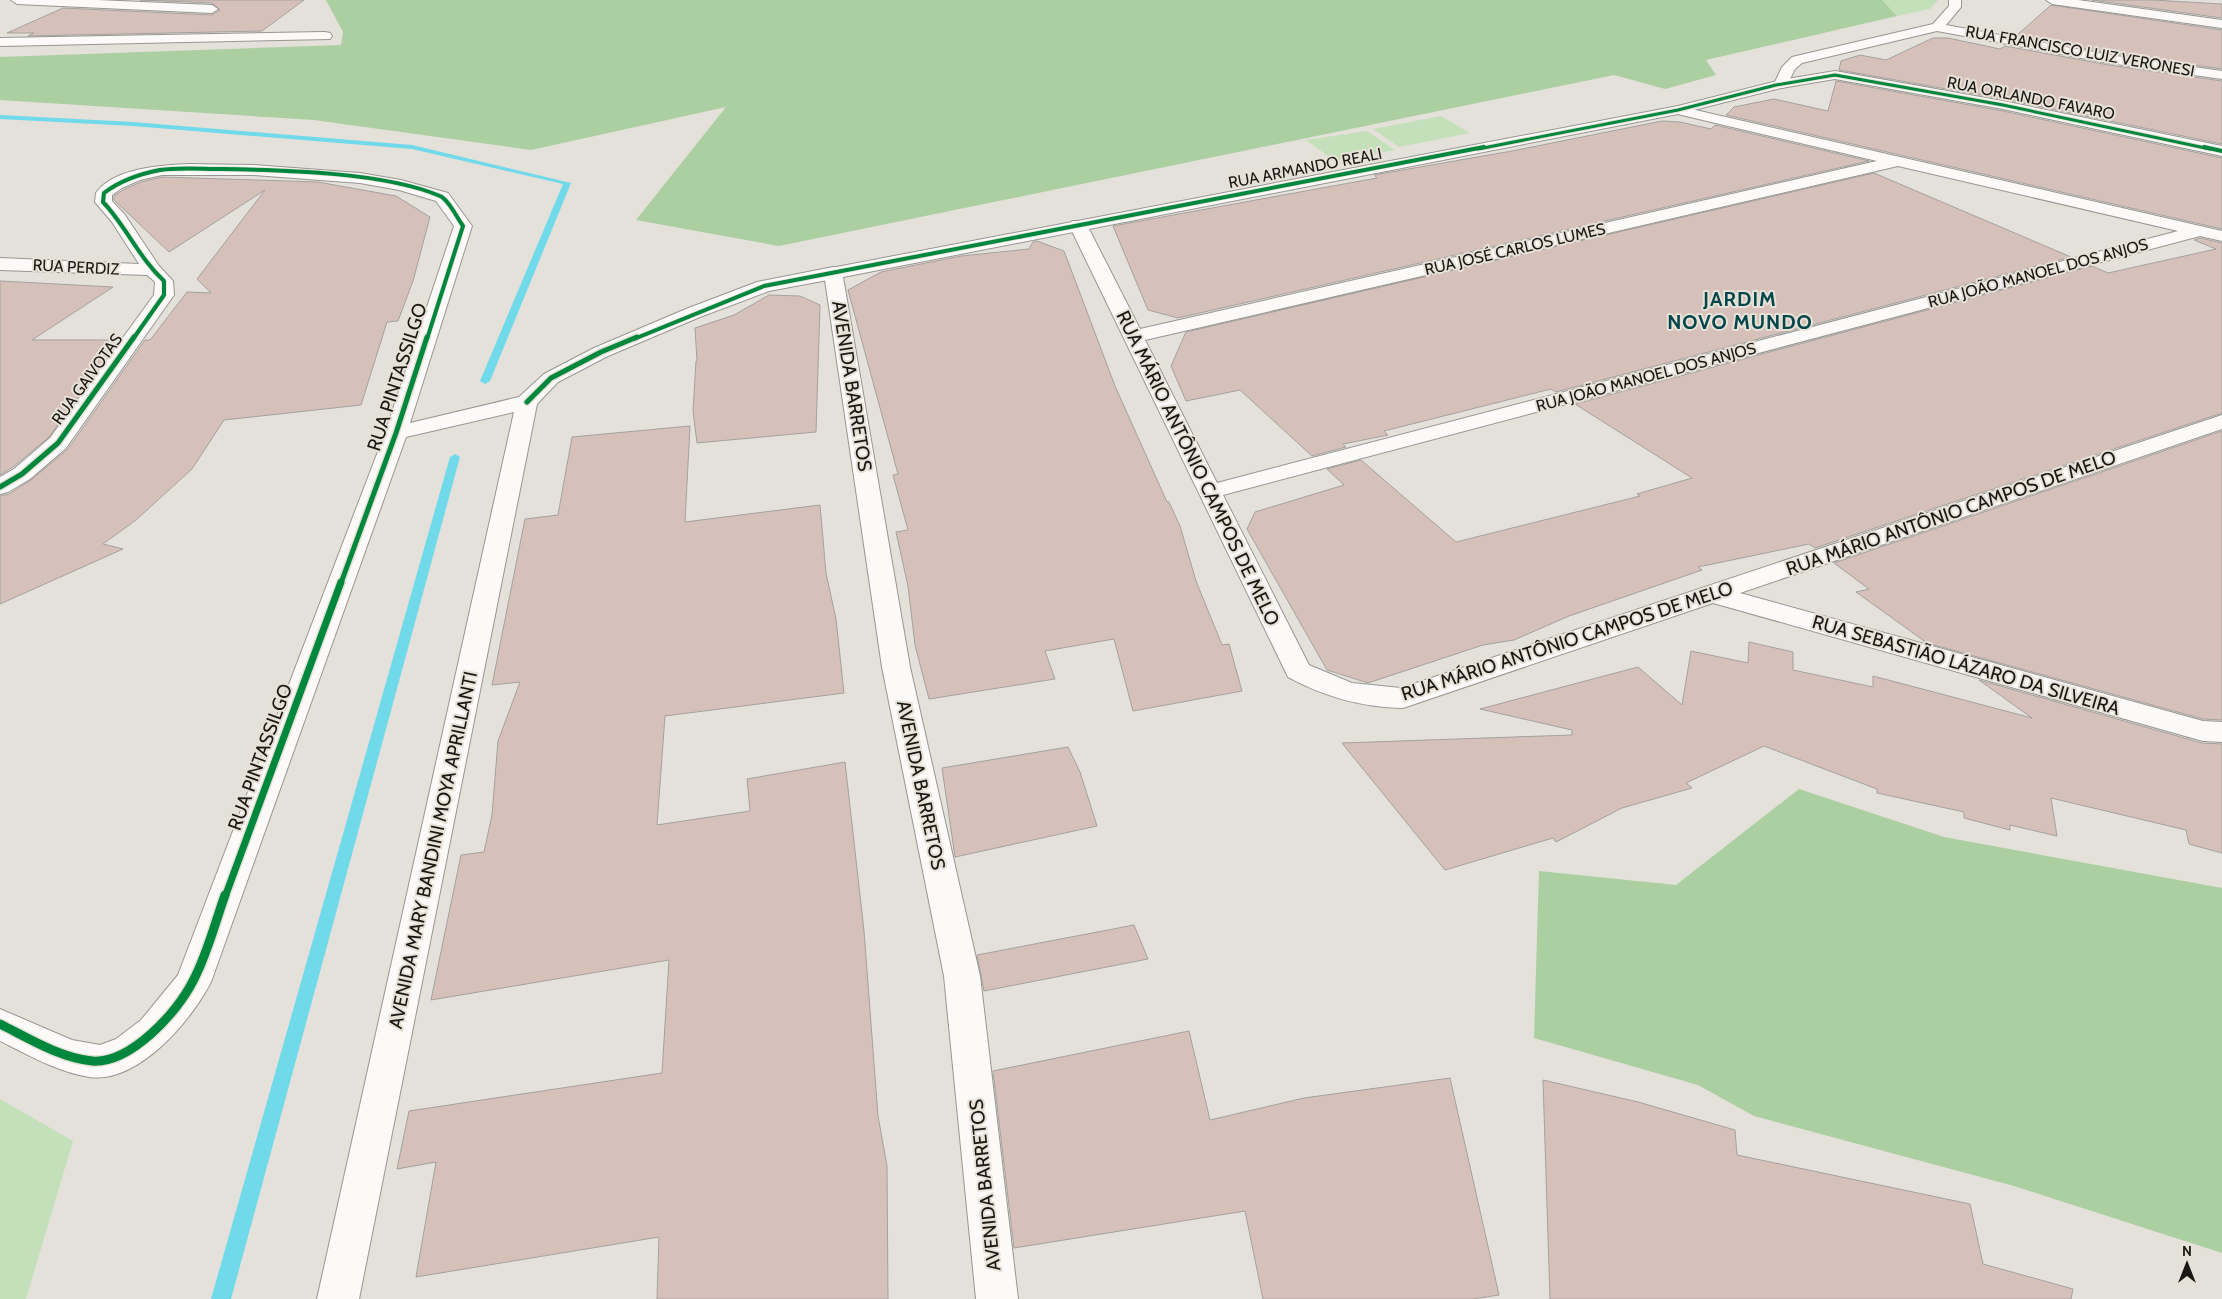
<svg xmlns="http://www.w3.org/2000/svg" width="2222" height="1299" font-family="Cabin,sans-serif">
  <rect width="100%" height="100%" fill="#e4e0da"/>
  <path fill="#c4e0bb" d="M 1882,0 L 1938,0 L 1930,9 L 1897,16 Z
    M 1441,116 L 1470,133 L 1399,147 L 1373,129 Z
    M 1367,131 L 1395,150 L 1335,161 L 1306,140 Z
    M 0,1099 L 73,1141 L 26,1299 L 0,1299 Z"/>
  <path fill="#abcfa1" d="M 326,0 L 1882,0 L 1897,16 L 1706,60 L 1716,75 L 1665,89 L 1614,75 L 779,246 L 636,220 L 726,107 L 531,150 L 314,120 L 0,100 L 0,57 L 341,45 L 343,32 Z
    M 1799,789 L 1944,837 L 2222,888 L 2222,1253 L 2014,1186 L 1754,1116 L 1698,1085 L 1534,1038 L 1539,871 L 1676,885 Z"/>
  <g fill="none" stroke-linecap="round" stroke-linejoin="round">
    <path fill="#70daeb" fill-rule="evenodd" d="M 0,115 L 133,122 L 412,145 L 571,183 L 490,381 L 485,384 L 480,381 L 563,184 L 412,149 L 133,126 L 0,119 Z
      M 455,454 L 460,457 L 231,1299 L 211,1299 L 450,457 Z"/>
  </g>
  <path fill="#d6c1ba" stroke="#a4a19e" d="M 140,0 L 304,0 L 262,31 L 28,36 L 34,33 L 7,33 L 63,8 L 212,15 L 220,10 L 212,3 Z
    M 2092,0 L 2153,0 L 2222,4 L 2222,18 Z
    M 2051,5 L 2222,30 L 2222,69 L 2109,53 L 2016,36 Z
    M 1933,38 L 1948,38 L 2000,49 L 2005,46 L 2109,65 L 2222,81 L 2222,144 L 2003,99 L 1839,70 L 1841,61 L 1860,55 L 1886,60 Z
    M 1836,81 L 2003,111 L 2222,158 L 2222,229 L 1726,115 L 1734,107 L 1774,99 L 1828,111 Z
    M 1662,121 L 1680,122 L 1711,129 L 1715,125 L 1869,161 L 1178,318 L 1148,310 L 1113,226 L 1377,178 L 1374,175 L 1512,151 Z
    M 1874,173 L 2071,257 L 1556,392 L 1551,389 L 1384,431 L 1388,435 L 1343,444 L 1346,447 L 1312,456 L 1240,390 L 1186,401 L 1171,366 L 1186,332 Z
    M 162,177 L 318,182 L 396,196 L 430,217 L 413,281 L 398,321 L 387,322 L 361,405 L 224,420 L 192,469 L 136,520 L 103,544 L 123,549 L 0,604 L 0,496 L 9,494 L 31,480 L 68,449 L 145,340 L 150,340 L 187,292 L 211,293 L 197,279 L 265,190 L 169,252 L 114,200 L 114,196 L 123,190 L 141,182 Z
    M 2200,238 L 2222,243 L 2222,413 L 1815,548 L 1809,544 L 1698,567 L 1702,570 L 1569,616 L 1514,640 L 1483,645 L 1368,683 L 1327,670 L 1247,529 L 1255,512 L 1344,485 L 1327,469 L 1361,460 L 1456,542 L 1640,496 L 1637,494 L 1692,478 L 1575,404 L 2092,266 L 2108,273 L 2216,249 L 2194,240 Z
    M 1037,241 L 1064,251 L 1115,386 L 1167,502 L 1169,502 L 1180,526 L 1196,581 L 1222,645 L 1229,644 L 1242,691 L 1133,711 L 1114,639 L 1045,651 L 1055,679 L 929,699 L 915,645 L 908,586 L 896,532 L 908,530 L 893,475 L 898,474 L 848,290 L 881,272 L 961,256 L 1029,249 L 1033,242 Z
    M 0,281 L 113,287 L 32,340 L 119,340 L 49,437 L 13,467 L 0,475 Z
    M 769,295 L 800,296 L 820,305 L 816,432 L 697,443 L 693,411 L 696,361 L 697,361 L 695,328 L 734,315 Z
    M 690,426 L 685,522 L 820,505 L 826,573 L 836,619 L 844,693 L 665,716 L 657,825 L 750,811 L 747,779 L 845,762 L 864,931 L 878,1116 L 887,1166 L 888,1299 L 657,1299 L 659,1237 L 416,1277 L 436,1162 L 397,1169 L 409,1111 L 662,1073 L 669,960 L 431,1000 L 461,855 L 484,852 L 492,815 L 498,741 L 520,682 L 492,685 L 525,519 L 558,515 L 572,437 Z
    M 2222,431 L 2222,720 L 2203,719 L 1927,643 L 1856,592 L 1869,589 L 1834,563 Z
    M 1749,642 L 1793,652 L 1793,670 L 1873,687 L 1873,676 L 2032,718 L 1979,680 L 2202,743 L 2222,744 L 2222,853 L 2189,844 L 2186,830 L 2051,798 L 2057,836 L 2010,825 L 2010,830 L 1964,818 L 1964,812 L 1877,793 L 1877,789 L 1764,746 L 1686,783 L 1692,788 L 1622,808 L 1556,842 L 1553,838 L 1445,870 L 1342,743 L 1572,735 L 1572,730 L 1480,709 L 1638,667 L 1682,705 L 1691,651 L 1748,663 Z
    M 1068,747 L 1080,772 L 1097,826 L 955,857 L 942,768 Z
    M 1134,925 L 1148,959 L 984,991 L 977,955 Z
    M 1189,1031 L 1210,1120 L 1304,1098 L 1450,1078 L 1499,1295 L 1473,1299 L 1263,1299 L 1245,1211 L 1014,1248 L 993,1071 Z
    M 1543,1080 L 1638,1102 L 1735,1130 L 1737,1155 L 1970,1204 L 1983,1264 L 2073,1289 L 2071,1299 L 1550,1299 Z"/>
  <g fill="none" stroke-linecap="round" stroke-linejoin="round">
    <g stroke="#989691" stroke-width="2">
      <path id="minor" d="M 11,0 L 97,0 L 212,5 L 218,9 L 212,13 L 17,4 Z
        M 1949,0 L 1961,0 L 1961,7 L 1946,25 L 2109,55 L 2222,71 L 2222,79 L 2109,63 L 1937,31 L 1802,63 L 1795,69 L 1786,87 L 1781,88 L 1774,84 L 1782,67 L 1792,57 L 1933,24 L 1949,6 Z
        M 2046,0 L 2078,0 L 2222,20 L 2222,28 L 2052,4 Z
        M 325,32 L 330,33 L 332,36 L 330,39 L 0,46 L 0,38 Z
        M 1678,106 L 2222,231 L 2222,241 L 2200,236 L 1223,495 L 1309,665 L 1352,683 L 1401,688 L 2222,415 L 2222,429 L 1740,593 L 2203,721 L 2222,722 L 2222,742 L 2203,741 L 1713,603 L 1403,708 C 1361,707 1325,697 1288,677 L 1069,225 L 1072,221 L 1084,221 L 1087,225 L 1140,329 L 1877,161 L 1673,113 L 1671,110 ZM 1898,166 L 2178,231 L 1217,483 L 1145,340 Z
        M 189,164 L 253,165 L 360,173 L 401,180 L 448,193 L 472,226 L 410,423 L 519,397 L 544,374 L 594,348 L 686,309 L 757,282 L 833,267 L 840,269 L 842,273 L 840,277 L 833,279 L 769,291 L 700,317 L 608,356 L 558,382 L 537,404 L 359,1299 L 317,1299 L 514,412 L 406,437 L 211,982 C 191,1021 138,1084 89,1077 C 58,1072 28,1055 0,1041 L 0,1009 L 72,1040 L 100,1045 L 116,1039 L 141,1020 L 178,975 L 385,433 L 454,226 L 436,201 L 399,190 L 360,183 L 253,175 L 162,175 L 140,180 L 122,188 L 112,195 L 112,201 L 125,215 L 159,266 L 173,281 L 174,295 L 66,448 L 30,479 L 8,492 L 0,494 L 0,477 L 14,469 L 50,438 L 154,295 L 155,282 L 147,275 L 0,270 L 0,258 L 139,264 L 112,222 L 95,202 L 96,193 C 113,168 162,165 189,164 Z"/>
    </g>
    <g stroke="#989691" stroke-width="2">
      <path id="tertiary" d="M 1835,71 L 2003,101 L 2222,146 L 2222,156 L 2003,109 L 1835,79 L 1781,88 L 1678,114 L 843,277 L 910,667 L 980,976 L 1018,1299 L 976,1299 L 944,976 L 882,667 L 824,273 L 826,269 L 1678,106 L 1781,80 Z"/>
    </g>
    <use href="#minor" fill="#fbfaf9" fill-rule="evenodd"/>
    <use href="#tertiary" fill="#fbfaf9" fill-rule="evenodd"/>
    <g stroke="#e7e1d7" stroke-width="5">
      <path id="cycleway-far4" d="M 1478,149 L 1678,110 L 1776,85 L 1835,75 L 2003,105 L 2210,149"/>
    </g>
    <g stroke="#e7e1d7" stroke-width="5.5">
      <path id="cycleway-far3" d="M 2204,147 L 2222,151
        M 133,339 L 164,295 L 164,281 C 139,258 126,226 103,202 L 104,193 C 121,180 139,174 160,170 C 179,167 201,169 221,169 C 282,170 384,172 440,196 C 449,200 457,218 463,226 L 427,339
        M 634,339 L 764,286 L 1484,147"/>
    </g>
    <g stroke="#e7e1d7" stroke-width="8">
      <path id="cycleway-far2" d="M 527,402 L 551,378 L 601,352 L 637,337
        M 0,487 L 22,474 L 58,443 L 134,337
        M 341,583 L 396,433 L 427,337"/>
    </g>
    <g stroke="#e7e1d7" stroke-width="10">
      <path id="cycleway-far1" d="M 225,897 L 341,582"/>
    </g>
    <g stroke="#e7e1d7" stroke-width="12">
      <path id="cycleway" d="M 0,1024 C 28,1038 60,1058 92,1061 C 130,1064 177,1013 193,981 C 207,955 215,923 225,895"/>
    </g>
    <use href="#cycleway-far4" stroke="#00873e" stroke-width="3"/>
    <use href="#cycleway-far3" stroke="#00873e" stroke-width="4"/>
    <use href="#cycleway-far2" stroke="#00873e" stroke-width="5"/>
    <use href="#cycleway-far1" stroke="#00873e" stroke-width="7"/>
    <use href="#cycleway" stroke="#00873e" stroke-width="9"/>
  </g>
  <g text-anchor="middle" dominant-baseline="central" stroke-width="4" stroke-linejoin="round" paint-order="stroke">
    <g font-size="16" fill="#1a1815" stroke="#e7e1d7">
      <text transform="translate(2080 51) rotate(10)">RUA FRANCISCO LUIZ VERONESI</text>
      <text transform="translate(2031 98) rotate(11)">RUA ORLANDO FAVARO</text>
      <text transform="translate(1305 168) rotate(-11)">RUA ARMANDO REALI</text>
      <text transform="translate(1515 249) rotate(-13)">RUA JOSÉ CARLOS LUMES</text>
      <text transform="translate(76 267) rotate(3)">RUA PERDIZ</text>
      <text transform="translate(2038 273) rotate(-15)">RUA JOÃO MANOEL DOS ANJOS</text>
      <text transform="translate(1646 377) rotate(-15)">RUA JOÃO MANOEL DOS ANJOS</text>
      <text transform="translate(87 379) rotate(-54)">RUA GAIVOTAS</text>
    </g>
    <g font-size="19" fill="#1a1815" stroke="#e7e1d7">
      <text transform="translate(397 377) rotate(-72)">RUA PINTASSILGO</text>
      <text transform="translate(852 386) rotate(81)">AVENIDA BARRETOS</text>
      <text transform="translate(1198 468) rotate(64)">RUA MÁRIO ANTÔNIO CAMPOS DE MELO</text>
      <text transform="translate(1951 513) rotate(-19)">RUA MÁRIO ANTÔNIO CAMPOS DE MELO</text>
      <text transform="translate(1567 641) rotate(-18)">RUA MÁRIO ANTÔNIO CAMPOS DE MELO</text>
      <text transform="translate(1966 665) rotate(16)">RUA SEBASTIÃO LÁZARO DA SILVEIRA</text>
      <text transform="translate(260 757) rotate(-70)">RUA PINTASSILGO</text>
      <text transform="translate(921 785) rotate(78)">AVENIDA BARRETOS</text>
      <text transform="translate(433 850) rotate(-78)">AVENIDA MARY BANDINI MOYA APRILLANTI</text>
      <text transform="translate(985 1185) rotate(-96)">AVENIDA BARRETOS</text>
    </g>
    <g font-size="20" font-weight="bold" letter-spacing="1" fill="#04474b" stroke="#e7e1d7">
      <text x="1740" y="299">JARDIM<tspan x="1740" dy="23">NOVO MUNDO</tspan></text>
    </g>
  </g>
  <g transform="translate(2187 1264)" stroke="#e7e1d7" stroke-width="4" paint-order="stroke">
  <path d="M0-4L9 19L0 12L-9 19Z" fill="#1a1815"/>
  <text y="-8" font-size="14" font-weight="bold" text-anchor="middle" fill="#1a1815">N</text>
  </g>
</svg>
